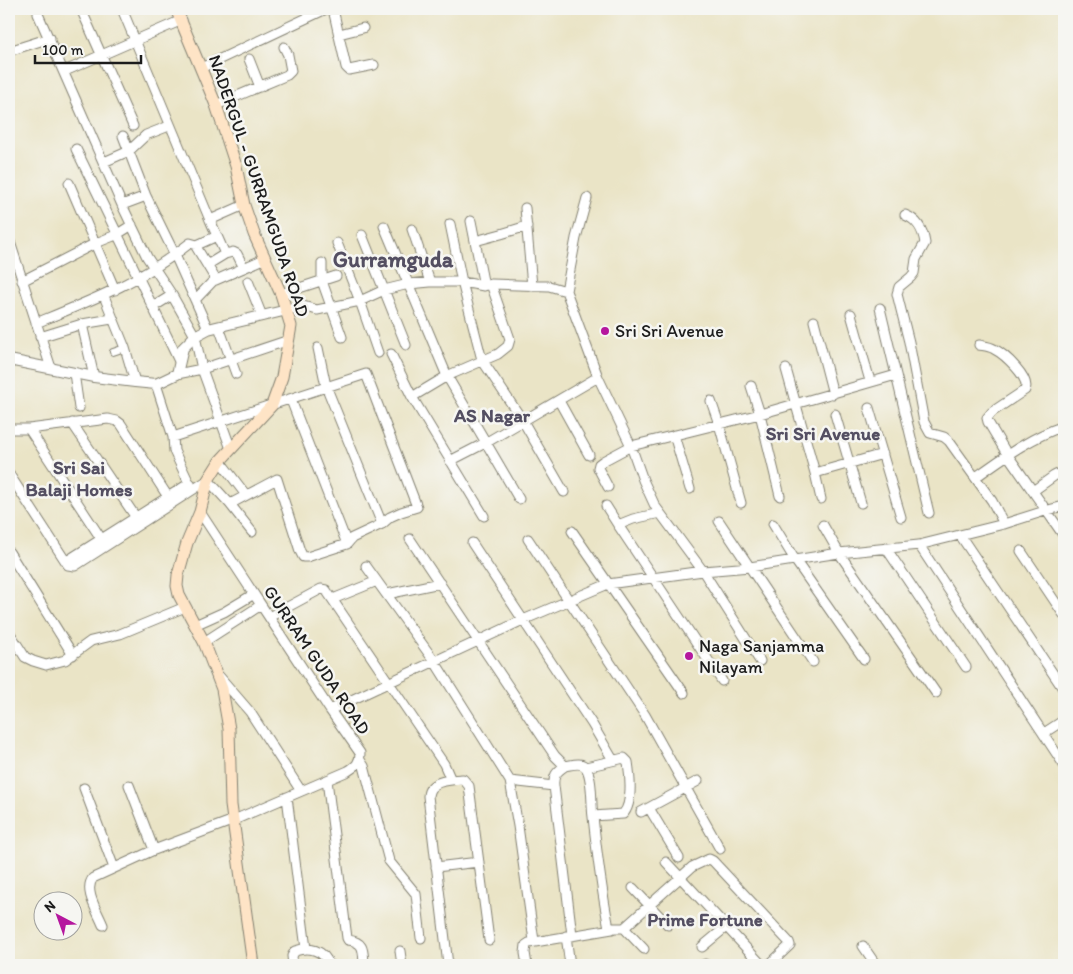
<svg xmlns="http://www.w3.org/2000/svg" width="1073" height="974" font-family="Itim,sans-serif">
  <rect width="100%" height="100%" fill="#f6f6f2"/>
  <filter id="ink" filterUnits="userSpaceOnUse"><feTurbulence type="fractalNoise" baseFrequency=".02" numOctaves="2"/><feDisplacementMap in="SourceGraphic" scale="10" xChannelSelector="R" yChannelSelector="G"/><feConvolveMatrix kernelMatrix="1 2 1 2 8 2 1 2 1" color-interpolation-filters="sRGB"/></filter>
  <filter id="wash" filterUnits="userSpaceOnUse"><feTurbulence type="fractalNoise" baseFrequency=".0096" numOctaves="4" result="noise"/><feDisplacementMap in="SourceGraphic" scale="20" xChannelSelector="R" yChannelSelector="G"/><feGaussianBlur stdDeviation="1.12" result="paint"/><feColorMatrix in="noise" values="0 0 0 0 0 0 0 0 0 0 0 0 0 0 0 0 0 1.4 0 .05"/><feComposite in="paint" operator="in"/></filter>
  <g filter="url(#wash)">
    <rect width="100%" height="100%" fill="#eae4c6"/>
  </g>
  <g filter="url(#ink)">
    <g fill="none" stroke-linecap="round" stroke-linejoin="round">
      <g stroke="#838071" stroke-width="8">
        <path id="pedestrian" d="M 113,352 L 125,348"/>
      </g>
      <g stroke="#838071" stroke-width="11">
        <path id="minor" d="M 81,9 L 133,126
          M 122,9 L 210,220 L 244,205
          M 333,9 L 346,67 L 349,70 L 374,65
          M 38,14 L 122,205 L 147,257 L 172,295 L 195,336 L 202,369 L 231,449
          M 339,34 L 363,28
          M 9,51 L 50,38
          M 249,59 L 260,87
          M 201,68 L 326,9
          M 65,71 L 182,20
          M 216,105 L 287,75 L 291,71 L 288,55 L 284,47
          M 123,136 L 146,196 L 175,255 L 208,329
          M 76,149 L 179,361
          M 104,162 L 129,151 L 146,135 L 169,126
          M 69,183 L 115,290
          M 587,198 L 576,238 L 566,291 L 588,350 L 598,377 L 631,446 L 643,480 L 655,506 L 703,571 L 760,661
          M 122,205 L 146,196
          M 525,208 L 532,286
          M 905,215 C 918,220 923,230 925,243 L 916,259 L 914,273 L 911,277 L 899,287 L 897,294 L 909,342 L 924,422 L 930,433 L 944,437 L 949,441 L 992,501 L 1004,524
          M 210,220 L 225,254
          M 471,221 L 484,286
          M 450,224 L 462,282 L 482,360 L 523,421 L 564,492
          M 384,226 L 447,376 L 519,499
          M 412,229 L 430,282
          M 362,235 L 406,345
          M 9,239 L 51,368
          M 475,241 L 501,234 L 527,226
          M 337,243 L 360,301 L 378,353
          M 195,245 L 216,280 L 264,259
          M 322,263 L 322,281 L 342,337
          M 207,265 L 225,254 L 233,252 L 237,254 L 244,268
          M 22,281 L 96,243 L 116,235 L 132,225
          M 248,281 L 262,316
          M 281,294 L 336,276
          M 104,296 L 125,348 L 135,382
          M 195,300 L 215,279
          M 153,307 L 172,295
          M 880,308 L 929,513
          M 287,310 L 303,306 L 317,310 L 360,301 L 384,290 L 409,284 L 430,282 L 462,282 L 484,286 L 491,284 L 549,286 L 566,291
          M 851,314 L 870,381
          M 814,321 L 833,394
          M 36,323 C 90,301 144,280 190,243 L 197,245 L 217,236
          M 82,324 L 94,377
          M 219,327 L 236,374
          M 40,337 L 82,324 L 112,319
          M 979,345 C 984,346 989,346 994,349 C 1004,354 1031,378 1025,390 L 992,412 L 987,418 L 988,422 L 1007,454 L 1064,536
          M 318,348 L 326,386 L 382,524
          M 391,354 L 412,397 L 484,516
          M 786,369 L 815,473 L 821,499
          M 74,373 L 79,408
          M 177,374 L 202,369 L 289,340
          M 156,384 L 173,437 L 174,451 L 191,487
          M 751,386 L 760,414 L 780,496
          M 412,397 L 447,376 L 498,354 L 508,346 L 510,339 L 491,284
          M 291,400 L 347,544
          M 559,401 L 589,455
          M 711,401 L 719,424 L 741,503
          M 869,408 L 901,517
          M 835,414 L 861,503
          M 72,423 L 139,522
          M 9,429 L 29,429 L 108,419 L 117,421 L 121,424 L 172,503
          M 29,429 L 104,543
          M 674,435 L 690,489
          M 173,437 L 366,374 L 417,507 L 401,512 L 390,517 L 382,524 L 352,538 L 347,544 L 307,557 L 303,557 L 300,551 L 277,479 L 230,504
          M 220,461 L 246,495
          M 450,461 L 487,442 L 598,377
          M 815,473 L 883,454
          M 9,474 L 68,565
          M 976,477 C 1004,457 1031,437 1064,426
          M 608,487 L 598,468 L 599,464 L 603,461 L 631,446 L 760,414 L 896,375
          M 1033,491 L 1054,476 L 1064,471
          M 606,506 L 618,525
          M 660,513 L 633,519 L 618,525 L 722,681
          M 719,521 L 813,662
          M 773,524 L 795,560 L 864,659
          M 823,525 L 839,553 L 936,693
          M 572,531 L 684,693
          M 960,535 L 1064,690
          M 410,539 L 555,756 L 565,766 C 572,765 582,761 586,768 C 593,778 591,804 593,817 C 597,854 602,892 609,928 L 624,928 L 692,867 L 709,859 L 713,861 L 789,942 L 790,945 L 769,965
          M 528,539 L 645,715 L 720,849
          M 472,543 L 592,724 L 613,760
          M 919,545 L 1064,765
          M 886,548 L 966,667
          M 1021,551 L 1064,615
          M 9,552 L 73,655
          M 68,565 L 75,566 L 208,480 L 230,504 L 252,532
          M 68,565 L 70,559 L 190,483
          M 366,566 L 435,662 L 510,781 L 518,826 L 534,941
          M 387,594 L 440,583
          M 333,599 L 377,581
          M 269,617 L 321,589 L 326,590 L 444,764 L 451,780
          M 195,625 L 224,612 L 254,594
          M 9,632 L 25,657 L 33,661 L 46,665 L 65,660 L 91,641 L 120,634 L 185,607
          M 204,642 L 261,605
          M 219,676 L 250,712 L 301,791
          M 330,710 L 523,620 L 608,584 L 703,571 L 750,567 L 839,553 L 919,545 L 1004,524 L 1048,510 L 1064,506
          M 1044,733 L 1064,720
          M 360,760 L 364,766 L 389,861 L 416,894 L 421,938
          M 565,766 C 556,772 553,776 554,786 L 572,935
          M 586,767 L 624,758 L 628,762 C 630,775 633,804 623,814 L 593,816
          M 327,780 L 347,938 L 348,940 C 365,942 363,951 364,965
          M 510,781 L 554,786
          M 129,785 L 154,850
          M 84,788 L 114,868
          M 287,797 L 306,949
          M 649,808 L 679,858
          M 641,812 L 698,781
          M 666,862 L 762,965
          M 436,867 L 479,862
          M 633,888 L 668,925
          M 103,925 C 98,912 83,890 93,878 L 154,850 L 234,820 L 348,771 C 356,766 360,763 360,753 L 330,710 L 200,512
          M 624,928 L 644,949
          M 566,936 L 570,965
          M 863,946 L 876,965
          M 702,947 L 726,927
          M 400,951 L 402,965
          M 705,964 L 706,965
          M 293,965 L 292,956 L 295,951 C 309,946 324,950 329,965
          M 448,965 L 428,796 C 429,780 450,780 463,779 L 469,786 L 489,940
          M 527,965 L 525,953 L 526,945 L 529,943 L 612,929"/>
      </g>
      <g stroke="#838071" stroke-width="12">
        <path id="tertiary" d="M 9,360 L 94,377 L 135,382 L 156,384 L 177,374 L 183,348 L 195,336 L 208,329 L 287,310"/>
      </g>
      <g stroke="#838071" stroke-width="13">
        <path id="secondary" d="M 176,9 L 216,105 L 236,166 L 244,205 L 254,234 L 281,294 L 291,326 L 282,377 L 272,405 L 220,461 L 208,480 L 200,512 L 187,543 L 178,575 L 177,586 L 179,595 L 204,642 L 222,689 L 229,729 L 231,805 L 253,965"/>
      </g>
      <use href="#pedestrian" stroke="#fff" stroke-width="6"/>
      <use href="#minor" stroke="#fff" stroke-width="9"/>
      <use href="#tertiary" stroke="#fff" stroke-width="10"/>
      <use href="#secondary" stroke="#fee4c6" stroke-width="11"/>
    </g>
  </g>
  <g fill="#b5179e" stroke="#f6f6f2" stroke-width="2">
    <circle cx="605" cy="331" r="5"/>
    <circle cx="689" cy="656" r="5"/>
  </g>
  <g text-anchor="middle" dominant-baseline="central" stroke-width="5" stroke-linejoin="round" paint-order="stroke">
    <g font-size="18" fill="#1c1c1c" stroke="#f6f6f2">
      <text transform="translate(259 186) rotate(71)">NADERGUL - GURRAMGUDA ROAD</text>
      <text transform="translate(317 660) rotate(56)">GURRAM GUDA ROAD</text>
    </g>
    <g font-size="18" fill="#1c1c1c" stroke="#f6f6f2" text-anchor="start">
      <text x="615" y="331">Sri Sri Avenue</text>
      <text x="699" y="646">Naga Sanjamma<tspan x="699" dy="21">Nilayam</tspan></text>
    </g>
    <g font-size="19" font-weight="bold" fill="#544f62" stroke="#f6f6f2">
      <text x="492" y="415">AS Nagar</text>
      <text x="823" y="433">Sri Sri Avenue</text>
      <text x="79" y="467">Sri Sai<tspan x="79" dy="22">Balaji Homes</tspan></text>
      <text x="705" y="919">Prime Fortune</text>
    </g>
    <g font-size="22" font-weight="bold" fill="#544f62" stroke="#f6f6f2">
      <text x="393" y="259">Gurramguda</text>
    </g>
  </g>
  <rect width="1073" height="974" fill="none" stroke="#f6f6f2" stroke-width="30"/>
  <g transform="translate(58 916) rotate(319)"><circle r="24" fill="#f6f6f2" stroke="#9f9f9c"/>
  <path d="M0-4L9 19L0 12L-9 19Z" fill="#b5179e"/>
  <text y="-8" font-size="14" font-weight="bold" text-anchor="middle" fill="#1c1c1c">N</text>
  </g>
  <path d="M35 55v8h106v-8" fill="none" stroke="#1c1c1c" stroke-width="2.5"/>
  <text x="42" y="55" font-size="15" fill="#1c1c1c" stroke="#f6f6f2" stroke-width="4" paint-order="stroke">100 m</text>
</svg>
